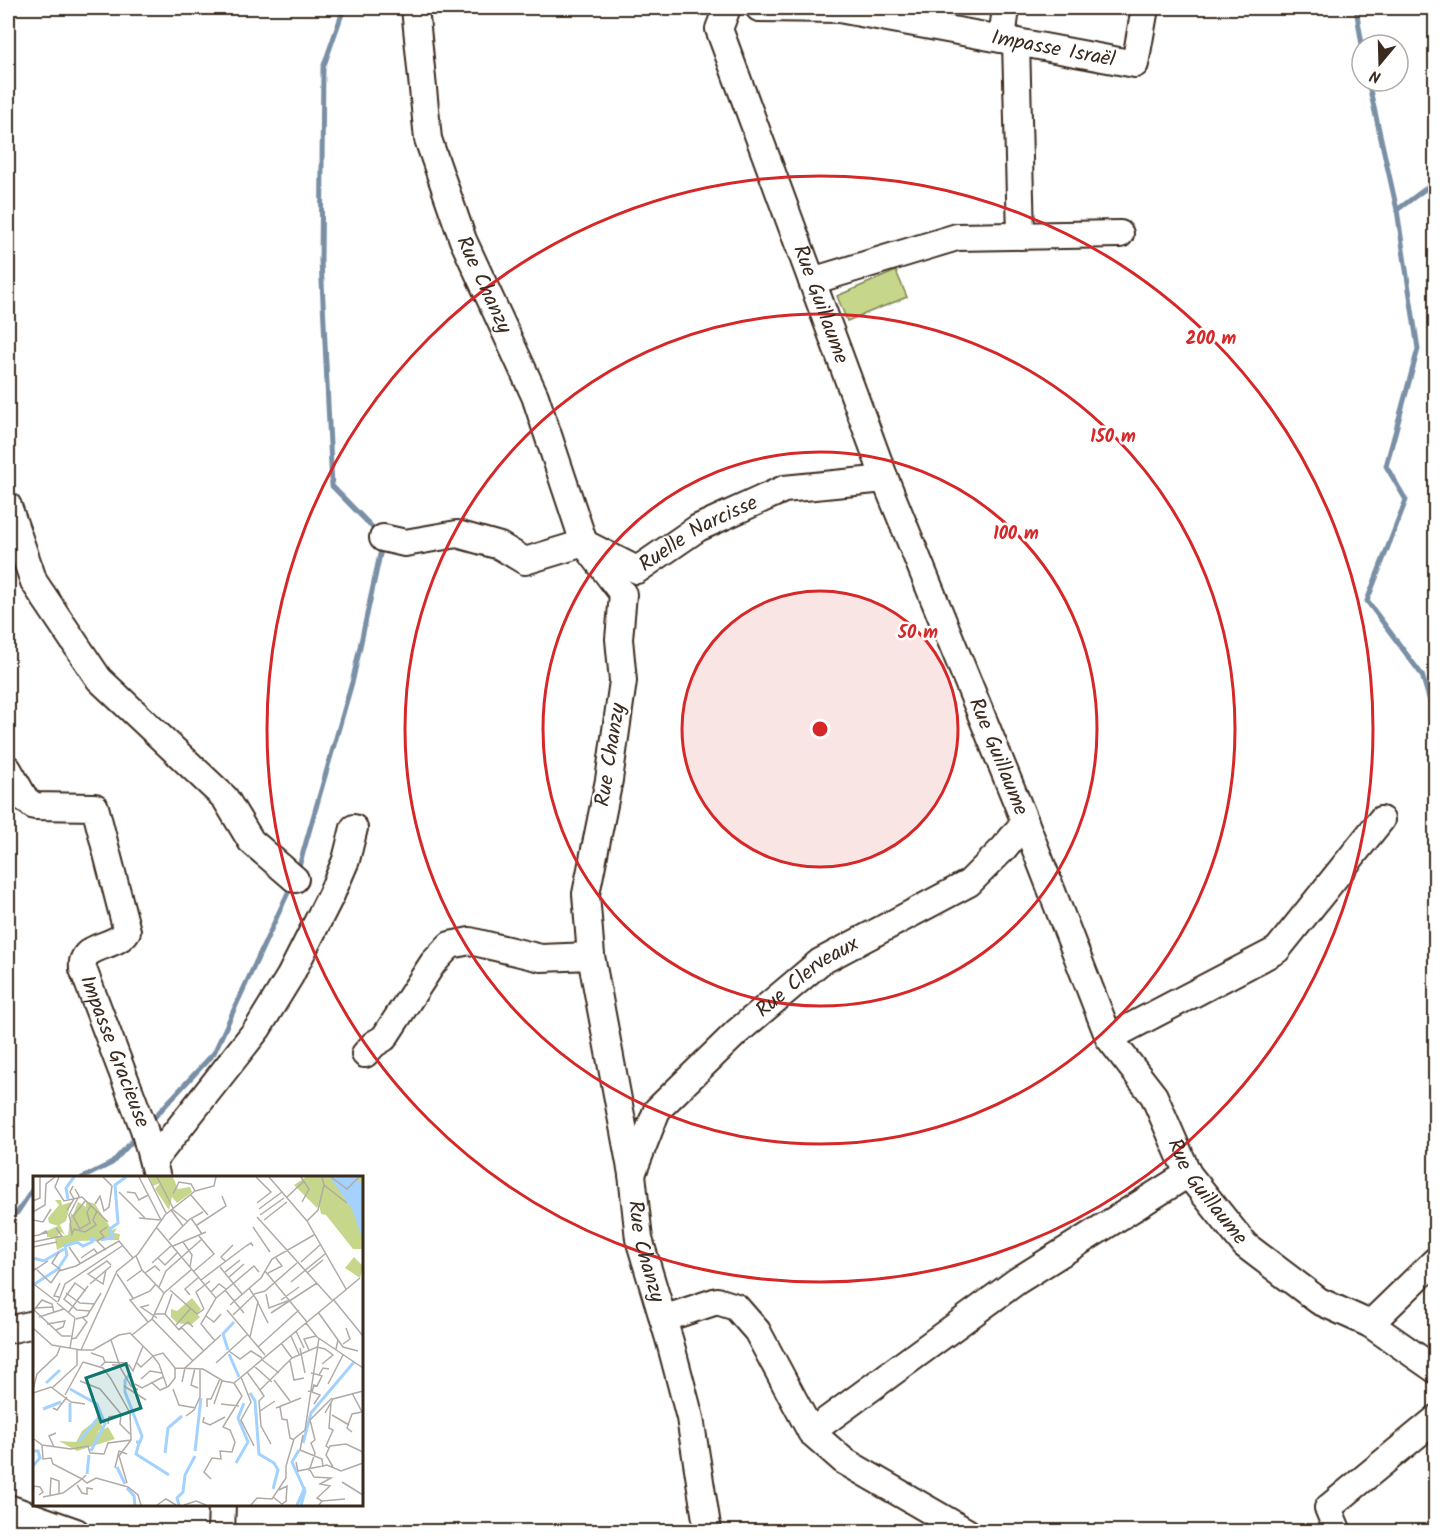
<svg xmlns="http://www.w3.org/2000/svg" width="1443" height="1539" font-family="Kalam,sans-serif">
  <rect width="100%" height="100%" fill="#fff"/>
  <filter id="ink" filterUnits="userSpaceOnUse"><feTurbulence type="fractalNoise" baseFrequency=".0167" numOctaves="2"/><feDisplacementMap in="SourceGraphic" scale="12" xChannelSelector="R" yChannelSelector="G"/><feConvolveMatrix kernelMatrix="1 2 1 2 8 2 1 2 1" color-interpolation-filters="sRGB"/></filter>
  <g filter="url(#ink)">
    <path fill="#c6d78b" stroke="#808054" stroke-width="1.5" d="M 896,271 L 907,297 L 847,321 L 837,296 Z"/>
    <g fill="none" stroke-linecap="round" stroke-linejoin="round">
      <path stroke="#798fa5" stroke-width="5" d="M 344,8 L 323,68 L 321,261 L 332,486 L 377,532
        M 1356,8 L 1362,45
        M 1368,81 L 1397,210 L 1418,349 L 1386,466 L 1406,500 L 1367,601 L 1422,675 L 1436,721
        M 1397,210 L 1436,181
        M 298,870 L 353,679 L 382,545
        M 149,1123 L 214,1053 L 292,884
        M 82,1178 L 112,1163 L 137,1136
        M 8,1216 L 17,1213 L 34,1187"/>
      <g stroke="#3b2a1e" stroke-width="30">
        <g id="minor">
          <path id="s1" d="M 415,8 L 428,139 L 463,240 L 535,396 L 584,543 L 623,594 L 619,639 L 623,681 L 609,780 L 586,894 L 591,956 L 632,1174 L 639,1239 L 670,1342 L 690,1418 L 708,1532"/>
          <path id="s2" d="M 727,8 L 719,29 L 885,479 L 1025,822 L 1109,1038 L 1154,1096 L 1188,1174 L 1245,1245 L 1319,1301 L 1370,1324 L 1436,1370"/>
          <path id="s3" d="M 759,8 L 839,9 L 1135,64 L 1145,8"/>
          <path d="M 1002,39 L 1006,8"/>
          <path d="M 1016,42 L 1021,236"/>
          <path d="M 812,281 L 957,237 L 1120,234"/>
          <path d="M 8,506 L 34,582 L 99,679 L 225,798 L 251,841 L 295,879"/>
          <path id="s4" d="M 383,538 L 405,543 L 457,534 L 500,546 L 525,561 L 584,543 L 637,570 L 698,528 L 784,489 L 885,479"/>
          <path id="s5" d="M 8,769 L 25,799 L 34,806 L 95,807 L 127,931 C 118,946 89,945 84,959 C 82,962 83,965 83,969 L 144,1129 L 157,1178"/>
          <path d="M 1109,1038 L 1277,950 L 1381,820"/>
          <path d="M 365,1054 L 374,1044 L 384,1038 L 433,963 L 450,945 L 470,941 L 541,958 L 591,956"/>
          <path d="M 153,1161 L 258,1028 L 290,976 L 331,895 L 346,860 L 354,828"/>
          <path id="s6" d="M 632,1174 L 657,1110 L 737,1032 L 820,962 L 969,883 L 1004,848 L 1025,822"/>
          <path d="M 663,1319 L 717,1301 L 736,1307 L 757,1331 L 811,1432 L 844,1461 L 967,1532"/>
          <path d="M 1370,1324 L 1436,1260"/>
          <path d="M 8,1330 L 34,1324"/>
          <path d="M 811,1432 L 1017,1281 L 1188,1174"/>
          <path d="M 8,1508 L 76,1532"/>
          <path d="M 221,1532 L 222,1504"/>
          <path d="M 1338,1532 L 1328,1508 L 1436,1419"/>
        </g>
      </g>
      <use href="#minor" stroke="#fff" stroke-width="26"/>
    </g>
  </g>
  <circle cx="820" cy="729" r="138" fill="#d62828" fill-opacity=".12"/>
  <g fill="none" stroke="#d62828" stroke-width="3">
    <circle cx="820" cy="729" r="138"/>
    <circle cx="820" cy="729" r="277"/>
    <circle cx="820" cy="729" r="415"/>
    <circle cx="820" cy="729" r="553"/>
  </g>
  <g text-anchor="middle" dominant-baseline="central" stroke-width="5" stroke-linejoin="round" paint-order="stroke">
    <g font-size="21" fill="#3b2a1e" stroke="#fff">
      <text stroke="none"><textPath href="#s3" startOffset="298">Impasse Israël</textPath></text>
      <text stroke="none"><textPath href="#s1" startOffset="288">Rue Chanzy</textPath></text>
      <text stroke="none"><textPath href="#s2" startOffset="316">Rue Guillaume</textPath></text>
      <text stroke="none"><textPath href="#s4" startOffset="342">Ruelle Narcisse</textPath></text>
      <text transform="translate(611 755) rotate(-81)">Rue Chanzy</text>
      <text stroke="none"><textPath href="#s2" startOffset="802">Rue Guillaume</textPath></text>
      <text stroke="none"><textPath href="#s6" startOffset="270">Rue Clerveaux</textPath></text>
      <text stroke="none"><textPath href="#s5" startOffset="386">Impasse Gracieuse</textPath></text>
      <text stroke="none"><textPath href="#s2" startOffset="1288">Rue Guillaume</textPath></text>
      <text stroke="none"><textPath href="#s1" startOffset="1296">Rue Chanzy</textPath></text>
    </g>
  </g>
  <g transform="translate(33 1176)">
    <rect width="330" height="330" fill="#fff"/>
    <path d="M 116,1 L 140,1 L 145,13 L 157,11 L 159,16 L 144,27 L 139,21 L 136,34 L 122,13 L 127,7 L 120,10 ZM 273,1 L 330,1 L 330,73 L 320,73 L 293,39 L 288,38 L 286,28 L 284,32 L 261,9 ZM 22,24 L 28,24 L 29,29 L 38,26 L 33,45 L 25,50 L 16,47 L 15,42 L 26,29 ZM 53,25 L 62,28 L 79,54 L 84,52 L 81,57 L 87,58 L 86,64 L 42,65 L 24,74 L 22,62 L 14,61 L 14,55 L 27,49 L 32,59 L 28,56 L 24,61 L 35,59 L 38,37 L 40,39 L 45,26 L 53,31 ZM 321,81 L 330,90 L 327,102 L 312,92 ZM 159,122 L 168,133 L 164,138 L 167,141 L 158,149 L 144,147 L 138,141 L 138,133 L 144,135 ZM 66,242 L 70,252 L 63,257 L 75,251 L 82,263 L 44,275 L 26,265 L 43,266 L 49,255 Z" fill="#c6d78b"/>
    <path d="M 297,1 L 323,1 L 329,9 L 330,65 L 319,33 Z" fill="#a3d2ff"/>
    <path fill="none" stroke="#a3d2ff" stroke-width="3" d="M 35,23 L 33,12 L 41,1M 68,64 L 80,61 L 77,53 L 85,47 L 82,9 L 93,1M 0,82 L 11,85 L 31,73M 0,109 L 25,93 L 34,79 L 32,70 L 44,66 L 50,70 L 59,66 L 58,63 L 63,64M 195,174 L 190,158 L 201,146M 196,178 L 206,201M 98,197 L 92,204 L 92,216 L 109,260 L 107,266 L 103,266M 13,207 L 27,194M 37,213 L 64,228 L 72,248 L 58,275M 217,217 L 222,225 L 226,278 L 241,287 L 245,294 L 240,313M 37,227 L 37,246M 10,233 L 28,226M 46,265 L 66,241M 106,267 L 103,278 L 136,299M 270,267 L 278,237 L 321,186M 266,274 L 259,286 L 272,315 L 268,329M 0,275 L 5,275 L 7,282 L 0,290M 162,275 L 168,222M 132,277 L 135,252 L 149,240M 203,287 L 215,266 L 205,242 L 211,227M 84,291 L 92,308M 54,298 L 56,279M 94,312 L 101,320 L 102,329M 146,329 L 144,322 L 150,316 L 152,299 L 162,280M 264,329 L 272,311"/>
    <path fill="none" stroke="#b1aaa5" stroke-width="1.5" d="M 26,1 L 22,11 L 31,25 L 49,21 L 75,46M 106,1 L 128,44M 115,1 L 133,37M 124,1 L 140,32M 223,1 L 238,16 L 224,27M 236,1 L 274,45 L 313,113M 268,1 L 276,13 L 269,26M 289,1 L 291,9 L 314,27M 298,1 L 314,13 L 326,1M 86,16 L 112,42M 94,16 L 102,17 L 106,24 L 115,19M 140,18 L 146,6 L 158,8 L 162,15M 157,18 L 175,39M 254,21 L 271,5M 53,24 L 40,40 L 47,53 L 57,47 L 54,36 L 58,29M 0,25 L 7,22 L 7,1M 62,28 L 67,20 L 71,35 L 76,31 L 79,10 L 70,1M 139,33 L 154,45M 226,33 L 249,16M 34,34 L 41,23 L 37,16 L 40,10M 138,34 L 150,50M 0,36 L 12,29 L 13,8 L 22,1M 227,39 L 251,22M 224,41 L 299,124M 106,42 L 127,44M 158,42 L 169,58M 0,44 L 10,46 L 18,33M 231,44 L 254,26M 274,45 L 285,34 L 291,9M 37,47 L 39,58 L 41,53 L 52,56 L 63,49 L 60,44 L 64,35M 38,47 L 36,39 L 46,20 L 42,13M 164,49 L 193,30 L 189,20M 220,51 L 237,76M 124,52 L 183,122 L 168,148 L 182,165M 0,60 L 6,59 L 8,58 L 14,57 L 13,55 L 8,58M 136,64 L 157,43 L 170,36M 0,66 L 29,60 L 23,52M 150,66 L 159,79 L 157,91M 140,70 L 173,56M 0,71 L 24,66M 36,71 L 47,87M 73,74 L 64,65 L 71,61 L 67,56 L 74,51M 26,76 L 19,87 L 28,94M 103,80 L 109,94 L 131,117M 48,82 L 61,73 L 64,77M 125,82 L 132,89 L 145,76M 192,85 L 188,81 L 200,69M 268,86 L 287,69M 119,87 L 139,69M 187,91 L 209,118M 2,92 L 18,107M 73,94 L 70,108 L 55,98 L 74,85 L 78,89M 0,95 L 15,85M 161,95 L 181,78 L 166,60M 232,95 L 274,146M 112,97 L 122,90 L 127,95M 191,97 L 207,84M 235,97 L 249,90 L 243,82M 274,97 L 290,84M 84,98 L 100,122M 195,102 L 211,88M 168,104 L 213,70 L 218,67 L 220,70M 94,105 L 109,94M 258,106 L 292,78M 18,107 L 26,95 L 43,90 L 86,65 L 100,82M 57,108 L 78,90M 2,109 L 24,126M 126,111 L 133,95 L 169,63M 216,112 L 225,126 L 217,161M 137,114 L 164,138 L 171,133M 192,114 L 211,137M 53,115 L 42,107 L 31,123 L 44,134 L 57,135M 178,116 L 186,108 L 193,113M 33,117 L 47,127 L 62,128M 131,117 L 159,93M 221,118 L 232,115 L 264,87M 233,118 L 236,132 L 257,124M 157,119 L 152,113 L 166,101M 26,121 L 21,120 L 27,107M 183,122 L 221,90 L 226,96M 300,123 L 330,160M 248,124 L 266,111M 25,126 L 32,108 L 89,70M 24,127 L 42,142M 225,127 L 235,147M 116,129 L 108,131 L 124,142M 197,129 L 228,102 L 239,83 L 281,59M 2,132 L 20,131M 171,133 L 163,116 L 177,105M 194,134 L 232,179M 285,136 L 305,164 L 303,173M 21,137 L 19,128 L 9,124 L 1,134 L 29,160 L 38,160M 35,137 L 55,110M 238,137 L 284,107M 122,138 L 132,138 L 146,154M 132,138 L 139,118M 200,139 L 221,119M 173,140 L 181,146 L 188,138M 6,141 L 31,133M 43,143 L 54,140 L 68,117M 119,143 L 160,185M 115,146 L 97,124 L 117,115 L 123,108M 273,147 L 284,161 L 330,192M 14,148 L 32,145 L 30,151 L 23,154M 143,149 L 158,132M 0,152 L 19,169 L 48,174 L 84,95 L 105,78 L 132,39 L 162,15 L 181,10 L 183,1M 146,153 L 155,146 L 160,151M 146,154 L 149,152 L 171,175M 263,155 L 271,172M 99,159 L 119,143 L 131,117M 258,160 L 266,178M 38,163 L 43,162 L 54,146 L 49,141M 78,164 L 88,193 L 98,210 L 105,214M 305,164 L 310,171 L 325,175M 248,167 L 259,182 L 284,171 L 292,173 L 300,179 L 289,188M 310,168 L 317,163 L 313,152M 225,171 L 266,134M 37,172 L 42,142M 267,172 L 272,197M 48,174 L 60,174 L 86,159 L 97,157 L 120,180 L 130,177 L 142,192 L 170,193 L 190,205 L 201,207 L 327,102M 276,174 L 271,163 L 283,160M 196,175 L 207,183 L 218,175 L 229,182M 58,177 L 70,181 L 72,186 L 68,190M 228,183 L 246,197M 257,185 L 261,204 L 271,202M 72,186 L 95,187M 104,187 L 108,191 L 120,180 L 126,188 L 134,211 L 127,214 L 118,206M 183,187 L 215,158M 79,189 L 96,189 L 100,195 L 110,170M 221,190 L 239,206M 162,192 L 158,209 L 165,212M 214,196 L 227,214M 278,197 L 286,199 L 290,192 L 296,193M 208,201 L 218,226 L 208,244 L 221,270M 108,203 L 117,195 L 129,197M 241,204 L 257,225M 47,205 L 67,213 L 88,238 L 87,248 L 97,258M 149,206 L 152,192 L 188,159M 102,208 L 109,212 L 130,201M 295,208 L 310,179M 91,210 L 113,224M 135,211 L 142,202 L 142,192M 19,212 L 44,189 L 44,173M 140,213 L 146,229 L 163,232M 0,214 L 4,198 L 24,179 L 27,171M 275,215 L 279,216 L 281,209 L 284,210 L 289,200 L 286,199M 279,216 L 287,219 L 281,228M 0,217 L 18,211 L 38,226 L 52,228M 32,219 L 50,186M 181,228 L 189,205M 188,228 L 206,230M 174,231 L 174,223 L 178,223 L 187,203M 247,231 L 249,243 L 254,244 L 257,262 L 261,264M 20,232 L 24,234 L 34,221M 243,232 L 268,222M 227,235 L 242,225M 292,237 L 300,223 L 330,215M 299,239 L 316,249M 153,240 L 161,234 L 167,221 L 167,193M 171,241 L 170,246 L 177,249 L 192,241M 75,248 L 76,241 L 88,239M 319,256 L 314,252 L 319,238 L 329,236 L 319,217M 270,259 L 267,274 L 289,283 L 290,291M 1,263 L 9,269 L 10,283 L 18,282 L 20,288 L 49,303 L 53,299M 238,268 L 228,250 L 226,225 L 231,220 L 227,214 L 259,182M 9,269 L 38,273 L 55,270 L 57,277 L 71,278 L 75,267 L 98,264 L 97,237 L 78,203 L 70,192 L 50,186M 21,271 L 16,260 L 23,257M 296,272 L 293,270 L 300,254 L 296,252 L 298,227M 263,286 L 265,295 L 294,289 L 308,295 L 330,287M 300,291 L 293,279 L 297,270 L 313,268 L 330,276M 82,292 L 86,275 L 94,278M 277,294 L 281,301 L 298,302 L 287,308 L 297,310 L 284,322 L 289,325 L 286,329M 276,295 L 282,277 L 278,267 L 282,264 L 277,244 L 299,222M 178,303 L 171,296 L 179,282 L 188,283 L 187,275 L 199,276 L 202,266 L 197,254 L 190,251 L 209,220 L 201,207M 309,306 L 330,319M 94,307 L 86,280 L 98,264M 44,309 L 49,317 L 54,318 L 54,312 L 60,313M 0,317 L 1,310 L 7,311 L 10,316 L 6,319M 17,319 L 18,302 L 26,305 L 26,317M 10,321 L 30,317 L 49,303 L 54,307 L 63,302 L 95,311 L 105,319 L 108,329M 240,321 L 249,328 L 253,325 L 254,310 L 246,314M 289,325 L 312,323M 124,329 L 133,323 L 143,329M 151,329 L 163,325 L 173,329M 218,329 L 224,322 L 239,323 L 253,302 L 253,290 L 261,263 L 272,254 L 286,162"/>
    <path fill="#0f766e" fill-opacity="0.15" stroke="#0f766e" stroke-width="3" d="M 93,188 L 108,232 L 68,246 L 53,202 Z"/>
    <rect width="330" height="330" fill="none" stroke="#3b2a1e" stroke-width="3"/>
  </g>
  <circle cx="820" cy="729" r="9" fill="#d62828" stroke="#fff" stroke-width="3"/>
  <g font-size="18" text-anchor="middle" font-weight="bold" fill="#d62828" stroke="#fff" stroke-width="5" stroke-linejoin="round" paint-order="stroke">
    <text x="1211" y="344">200 m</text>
    <text x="1113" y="442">150 m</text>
    <text x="1016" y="539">100 m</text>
    <text x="918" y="638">50 m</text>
  </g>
  <rect width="1443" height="1539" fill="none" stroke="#fff" stroke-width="30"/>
  <rect x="15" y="15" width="1413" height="1509" fill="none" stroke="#3b2a1e" stroke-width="2" filter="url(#ink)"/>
  <g transform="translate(1380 63) rotate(199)"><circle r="28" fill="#ffffff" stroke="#b1aaa5" stroke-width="1.5"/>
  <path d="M0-4.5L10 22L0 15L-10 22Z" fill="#3b2a1e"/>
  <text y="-9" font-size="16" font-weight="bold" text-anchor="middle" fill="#3b2a1e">N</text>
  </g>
</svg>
